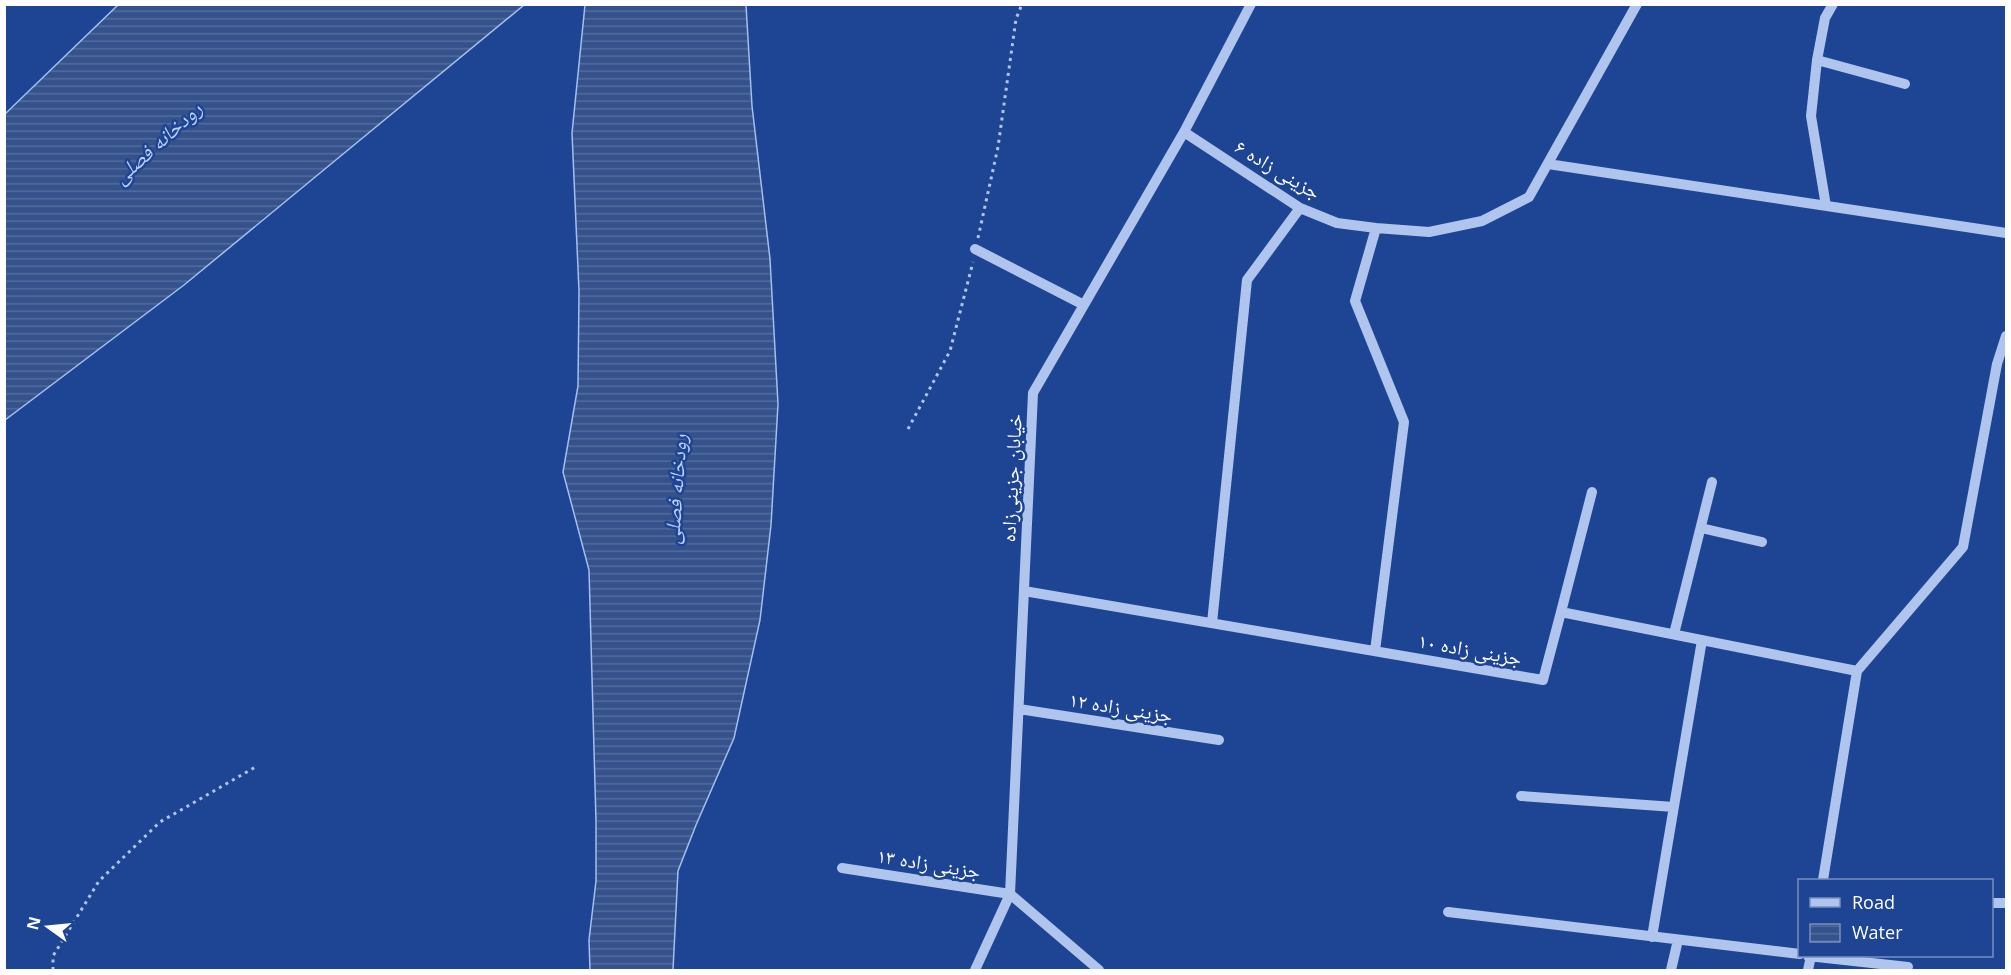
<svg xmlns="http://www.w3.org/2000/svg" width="2011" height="975" font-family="'Open Sans','Noto Naskh Arabic',sans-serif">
  <defs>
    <pattern id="water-rules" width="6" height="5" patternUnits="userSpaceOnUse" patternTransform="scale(1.5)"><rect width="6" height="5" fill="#36528c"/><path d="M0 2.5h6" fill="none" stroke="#546c9d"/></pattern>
  </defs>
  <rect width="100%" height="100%" fill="#1e4494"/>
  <path fill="url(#water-rules)" stroke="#a3bff0" stroke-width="1.5" d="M 118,5 L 524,5 L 184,285 L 5,420 L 5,114 Z
    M 585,5 L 746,5 L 752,106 L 770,259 L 778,404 L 771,525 L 760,620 L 734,738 L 696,825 L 678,871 L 673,970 L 590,970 L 589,940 L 596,881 L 596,821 L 589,570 L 563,472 L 578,386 L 579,291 L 572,133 Z"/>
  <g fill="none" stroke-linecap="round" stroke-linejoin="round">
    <path stroke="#b0c5ee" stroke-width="3" stroke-dasharray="3 4.5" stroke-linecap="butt" d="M 978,238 L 998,147 L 1016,19 L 1022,4
      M 908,429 L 950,351 L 973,262
      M 53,970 L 53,956 L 99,881 L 160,822 L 257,766"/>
    <path stroke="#b0c5ee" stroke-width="10" d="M 1817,60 L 1905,84
      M 1184,132 L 1300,208 L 1337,223 L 1376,228 L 1429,232 L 1482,221 L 1529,197 L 1637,4
      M 1548,164 L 2006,233
      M 1826,206 L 1811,116 L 1817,60 L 1825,18 L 1833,4
      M 975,249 L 1084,305
      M 1701,528 L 1762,542
      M 1024,591 L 1543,680 L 1561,612 L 1857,671
      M 1561,612 L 1592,492
      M 1212,623 L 1247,280 L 1300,208
      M 1674,634 L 1712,482
      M 1375,651 L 1404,422 L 1355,301 L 1376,228
      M 1019,709 L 1219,740
      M 1521,796 L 1674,807
      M 842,868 L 1010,894 L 975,970
      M 1823,880 L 1857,671 L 1963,547 L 1997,364 L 2006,336
      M 1992,903 L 2006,903
      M 1448,912 L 1800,954
      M 1652,937 L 1702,640
      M 1808,956 L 1908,967
      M 1099,970 L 1010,894 L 1033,393 L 1184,132 L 1251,4
      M 1671,970 L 1678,940
      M 1808,970 L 1811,956"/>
  </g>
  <g text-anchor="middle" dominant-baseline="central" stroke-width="5" stroke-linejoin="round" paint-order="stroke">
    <g font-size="20" fill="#fff" stroke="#1e4494">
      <text transform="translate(1278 169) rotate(31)">جزینی زاده ۶</text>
      <text transform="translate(1011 478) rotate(-87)">خیابان جزینی‌زاده</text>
      <text transform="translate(1470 649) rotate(10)">جزینی زاده ۱۰</text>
      <text transform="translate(1121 707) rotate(9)">جزینی زاده ۱۲</text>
      <text transform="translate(929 863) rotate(9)">جزینی زاده ۱۳</text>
    </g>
    <g font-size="21" font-style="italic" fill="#bcd0f5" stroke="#1e4494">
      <text transform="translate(157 142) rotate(-42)">رودخانه فصلی</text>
      <text transform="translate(675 489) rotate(-86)">رودخانه فصلی</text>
    </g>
  </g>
  <rect width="2011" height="975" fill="none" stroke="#ffffff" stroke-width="12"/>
  <rect x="1798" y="879" width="195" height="78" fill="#1e4494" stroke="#788fbf" stroke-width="1.5"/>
  <rect x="1810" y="898" width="30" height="9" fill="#b0c5ee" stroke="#788fbf" stroke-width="1.5"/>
  <text x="1852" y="909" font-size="18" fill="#ffffff">Road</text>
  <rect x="1810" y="924" width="30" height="18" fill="url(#water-rules)" stroke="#788fbf" stroke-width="1.5"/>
  <text x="1852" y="939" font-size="18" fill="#ffffff">Water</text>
  <g transform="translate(48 927) rotate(285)" stroke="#1e4494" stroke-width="4.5" paint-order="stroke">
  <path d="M0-4.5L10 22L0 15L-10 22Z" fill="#ffffff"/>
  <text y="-9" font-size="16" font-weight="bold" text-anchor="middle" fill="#ffffff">N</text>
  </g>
</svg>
